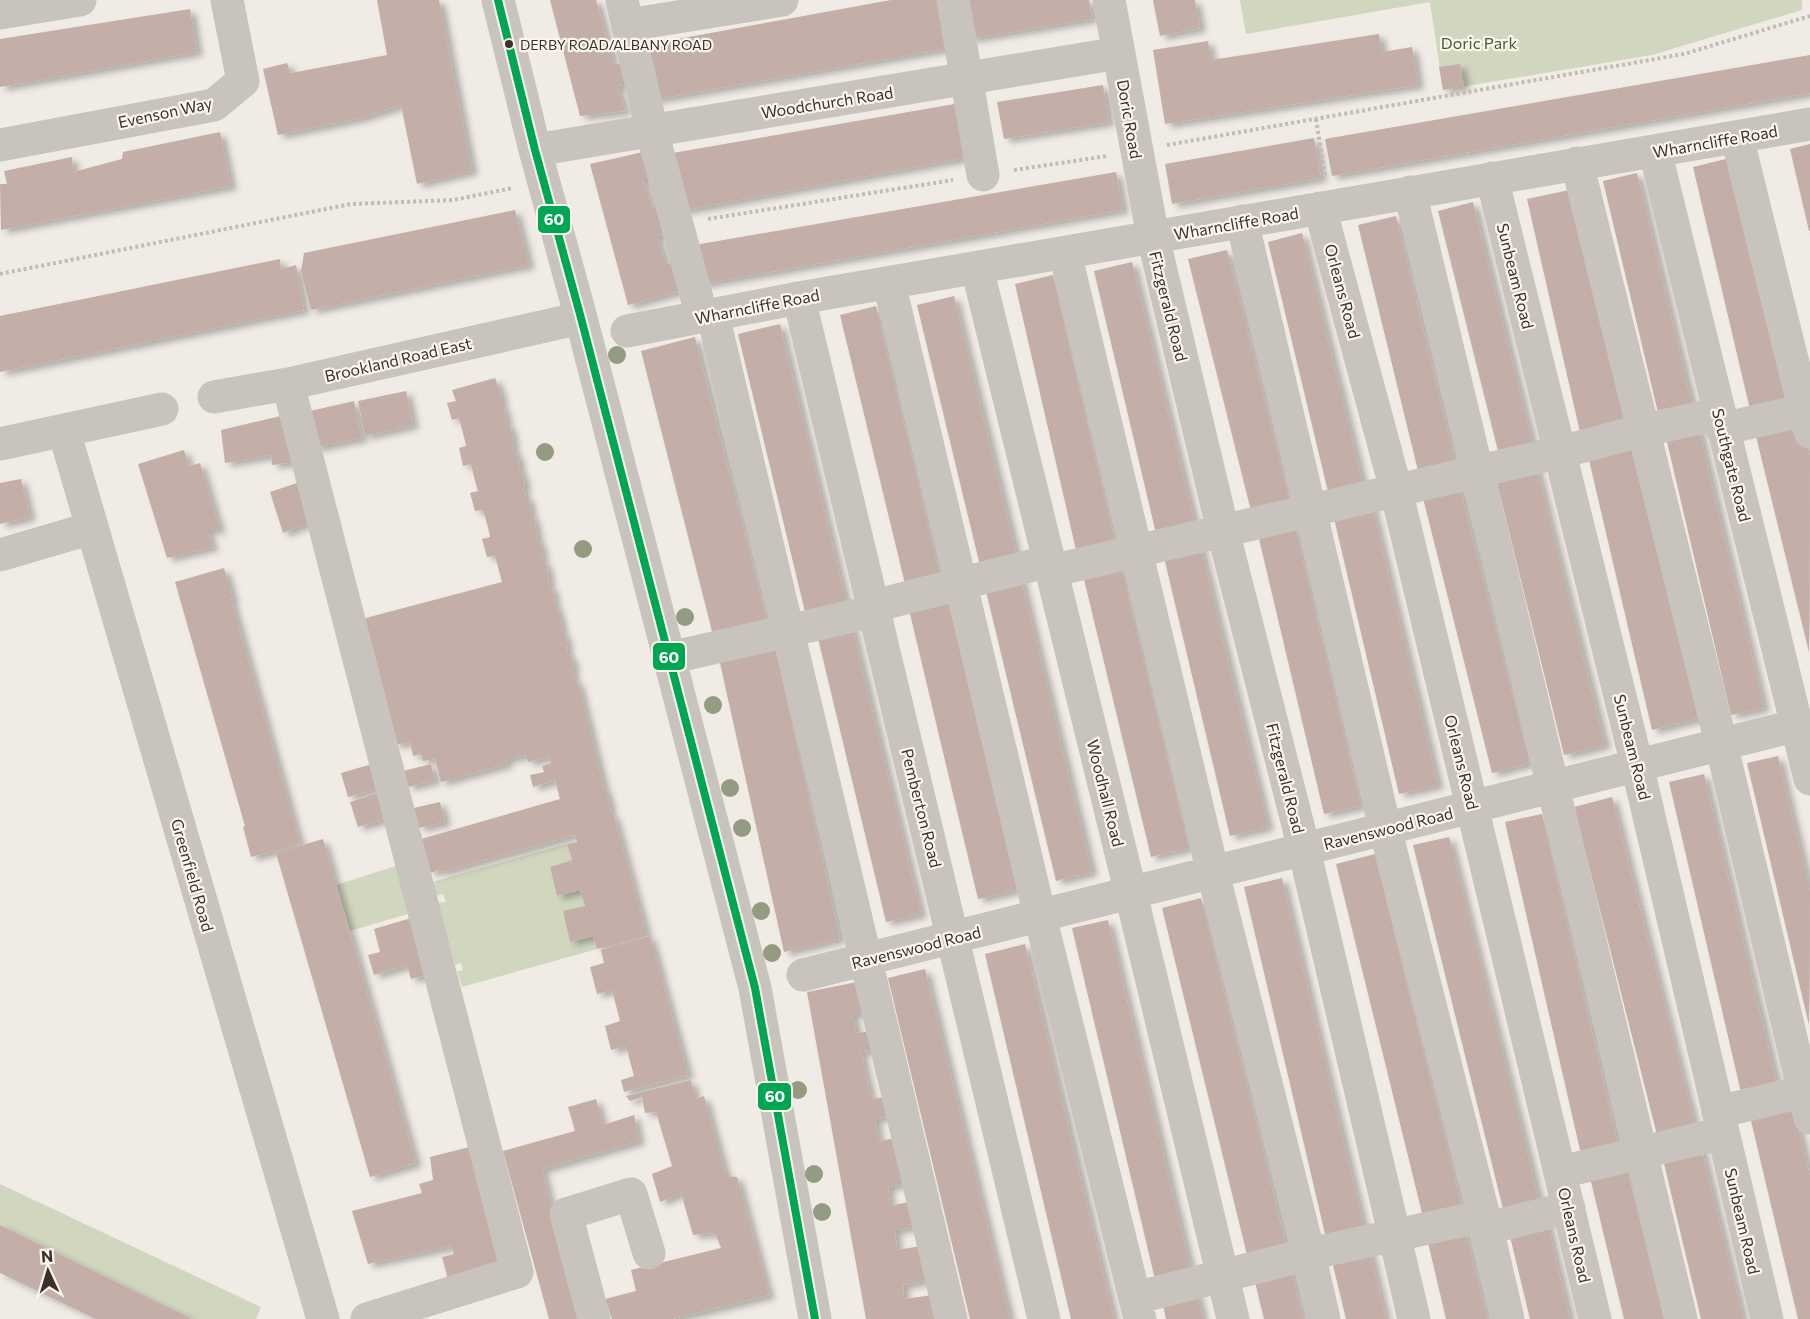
<svg xmlns="http://www.w3.org/2000/svg" width="1810" height="1319" font-family="Commissioner,sans-serif">
  <defs>
    <filter id="shadow"><feDropShadow dx="6" dy="4" stdDeviation="3" flood-color="#0004"/></filter>
  </defs>
  <rect width="100%" height="100%" fill="#f0ebe5"/>
  <path fill="#d1d6bf" d="M 1240,0 L 1802,0 L 1802,10 L 1652,55 L 1443,90 L 1430,2 L 1246,34 Z
    M 567,844 L 572,860 L 550,867 L 557,896 L 580,890 L 585,906 L 563,912 L 570,942 L 593,936 L 597,949 L 462,987 L 457,971 L 463,970 L 461,963 L 455,965 L 438,903 L 446,902 L 443,894 L 436,896 L 432,882 Z
    M 405,863 L 418,911 L 350,931 L 336,885 Z
    M 0,1184 L 261,1307 L 256,1319 L 192,1319 L 0,1225 Z"/>
  <path fill="#c3afa7" filter="url(#shadow)" d="M 377,0 L 439,0 L 472,171 L 417,184 L 401,105 L 361,118 L 278,135 L 263,69 L 287,63 L 291,73 L 387,55 Z
    M 550,0 L 596,0 L 614,64 L 630,63 L 634,83 L 617,86 L 626,111 L 580,116 Z
    M 891,0 L 945,0 L 955,47 L 652,100 L 640,46 Z
    M 962,0 L 1089,0 L 1092,19 L 969,39 Z
    M 1153,0 L 1195,0 L 1200,28 L 1160,36 Z
    M 190,9 L 197,52 L 0,87 L 0,39 Z
    M 1379,34 L 1382,52 L 1412,47 L 1418,85 L 1165,124 L 1153,50 L 1208,41 L 1211,60 Z
    M 1810,55 L 1810,93 L 1332,176 L 1325,139 Z
    M 1460,64 L 1464,86 L 1443,90 L 1439,67 Z
    M 1103,85 L 1109,122 L 1004,139 L 997,102 Z
    M 966,102 L 975,156 L 681,211 L 667,154 Z
    M 220,132 L 231,186 L 1,230 L 0,184 L 7,184 L 4,171 L 72,157 L 73,172 L 122,159 L 123,152 Z
    M 1314,138 L 1321,178 L 1172,204 L 1165,164 Z
    M 1810,144 L 1810,231 L 1809,231 L 1790,149 Z
    M 652,150 L 658,178 L 643,179 L 652,207 L 664,204 L 672,233 L 657,235 L 666,264 L 679,262 L 687,289 L 628,305 L 590,164 Z
    M 1738,156 L 1798,407 L 1752,418 L 1693,167 Z
    M 1116,172 L 1123,210 L 702,284 L 695,245 Z
    M 1637,173 L 1694,413 L 1660,421 L 1603,181 Z
    M 1574,189 L 1629,431 L 1582,441 L 1527,199 Z
    M 1473,202 L 1535,454 L 1501,463 L 1438,211 Z
    M 515,210 L 529,265 L 311,310 L 301,272 L 304,253 Z
    M 1396,216 L 1457,470 L 1420,479 L 1358,225 Z
    M 1302,233 L 1365,492 L 1330,500 L 1268,242 Z
    M 1227,250 L 1292,509 L 1253,519 L 1188,259 Z
    M 280,259 L 281,269 L 296,265 L 304,310 L 0,372 L 0,316 Z
    M 1132,262 L 1197,533 L 1158,542 L 1094,271 Z
    M 1053,275 L 1117,550 L 1078,559 L 1015,284 Z
    M 954,296 L 1019,565 L 982,574 L 917,305 Z
    M 876,306 L 942,584 L 907,592 L 840,315 Z
    M 780,324 L 848,610 L 807,620 L 738,334 Z
    M 695,337 L 769,630 L 715,643 L 641,351 Z
    M 495,378 L 501,394 L 502,407 L 505,409 L 507,425 L 511,428 L 514,452 L 517,454 L 520,466 L 519,470 L 522,473 L 525,484 L 523,488 L 526,498 L 529,499 L 531,516 L 534,518 L 538,541 L 541,544 L 543,562 L 546,564 L 549,576 L 548,580 L 550,588 L 553,589 L 555,606 L 558,610 L 563,634 L 566,637 L 568,655 L 571,656 L 574,667 L 572,670 L 575,681 L 578,682 L 604,788 L 606,790 L 609,802 L 611,814 L 614,816 L 618,830 L 647,936 L 597,949 L 593,936 L 570,942 L 563,911 L 585,906 L 580,890 L 557,896 L 550,867 L 572,860 L 567,844 L 577,842 L 575,835 L 441,872 L 440,870 L 430,873 L 421,839 L 560,799 L 555,780 L 533,787 L 530,775 L 544,772 L 542,766 L 551,763 L 549,757 L 528,762 L 526,755 L 506,759 L 507,764 L 441,782 L 435,759 L 423,761 L 421,754 L 413,756 L 410,742 L 395,745 L 362,619 L 502,582 L 495,556 L 487,557 L 482,539 L 490,537 L 488,527 L 483,510 L 475,511 L 470,493 L 478,491 L 475,481 L 471,464 L 463,466 L 459,448 L 466,446 L 464,437 L 459,418 L 452,420 L 447,403 L 456,401 L 452,390 Z
    M 406,391 L 413,425 L 365,436 L 358,401 Z
    M 354,401 L 362,438 L 314,448 L 306,412 Z
    M 1799,413 L 1810,457 L 1809,652 L 1753,424 Z
    M 285,415 L 295,462 L 272,465 L 271,455 L 225,463 L 221,430 Z
    M 1697,421 L 1764,708 L 1731,715 L 1664,429 Z
    M 1637,435 L 1704,717 L 1652,730 L 1586,447 Z
    M 184,450 L 189,466 L 200,463 L 220,530 L 207,530 L 213,547 L 167,558 L 138,464 Z
    M 1535,461 L 1605,745 L 1564,755 L 1494,471 Z
    M 21,479 L 30,517 L 0,524 L 0,483 Z
    M 1458,480 L 1530,763 L 1492,773 L 1421,490 Z
    M 300,482 L 313,521 L 283,533 L 270,492 Z
    M 1371,501 L 1438,785 L 1399,794 L 1332,510 Z
    M 1293,517 L 1361,806 L 1324,814 L 1256,526 Z
    M 1199,540 L 1268,827 L 1230,836 L 1162,549 Z
    M 1119,557 L 1189,848 L 1151,857 L 1081,567 Z
    M 224,568 L 233,599 L 231,599 L 300,844 L 251,857 L 243,827 L 245,826 L 175,582 Z
    M 1020,574 L 1092,872 L 1056,881 L 984,583 Z
    M 946,591 L 1017,890 L 978,899 L 907,601 Z
    M 851,622 L 921,914 L 886,922 L 816,630 Z
    M 774,642 L 840,939 L 784,952 L 718,654 Z
    M 1778,756 L 1810,892 L 1809,1025 L 1747,763 Z
    M 372,764 L 380,788 L 348,797 L 341,773 Z
    M 431,764 L 435,780 L 408,787 L 403,771 Z
    M 1704,774 L 1779,1093 L 1743,1101 L 1669,782 Z
    M 384,791 L 392,817 L 358,827 L 350,802 Z
    M 1612,797 L 1697,1134 L 1659,1143 L 1574,807 Z
    M 440,802 L 445,822 L 419,828 L 414,808 Z
    M 1542,814 L 1620,1154 L 1583,1163 L 1505,822 Z
    M 1449,837 L 1541,1208 L 1505,1217 L 1413,845 Z
    M 323,839 L 416,1163 L 370,1177 L 276,853 Z
    M 1375,854 L 1464,1216 L 1425,1225 L 1336,864 Z
    M 1282,878 L 1366,1237 L 1328,1247 L 1244,887 Z
    M 1201,898 L 1288,1253 L 1249,1263 L 1162,908 Z
    M 418,916 L 434,973 L 411,979 L 407,965 L 374,975 L 368,955 L 380,952 L 374,929 Z
    M 1108,920 L 1193,1279 L 1157,1288 L 1072,928 Z
    M 650,936 L 688,1075 L 624,1092 L 621,1080 L 634,1076 L 626,1046 L 611,1050 L 605,1026 L 620,1021 L 612,990 L 597,994 L 590,967 L 604,963 L 601,950 Z
    M 1025,944 L 1114,1319 L 1071,1319 L 985,954 Z
    M 925,969 L 1010,1319 L 970,1319 L 888,978 Z
    M 857,982 L 865,1011 L 853,1014 L 856,1033 L 873,1031 L 877,1050 L 861,1052 L 871,1099 L 893,1096 L 898,1115 L 875,1119 L 879,1141 L 896,1138 L 902,1184 L 888,1187 L 890,1206 L 913,1201 L 916,1227 L 895,1230 L 897,1250 L 921,1246 L 925,1281 L 903,1285 L 904,1299 L 933,1295 L 935,1319 L 866,1319 L 807,992 Z
    M 691,1080 L 695,1099 L 704,1096 L 726,1176 L 737,1177 L 769,1295 L 672,1319 L 612,1319 L 605,1299 L 636,1291 L 631,1270 L 721,1248 L 715,1233 L 693,1235 L 681,1193 L 660,1202 L 652,1174 L 672,1166 L 656,1112 L 645,1113 L 642,1097 L 630,1101 L 626,1096 Z
    M 1791,1097 L 1810,1177 L 1810,1319 L 1798,1319 L 1748,1108 Z
    M 596,1099 L 603,1125 L 634,1115 L 639,1141 L 542,1169 L 579,1319 L 549,1319 L 503,1151 L 575,1131 L 568,1107 Z
    M 1700,1142 L 1743,1319 L 1701,1319 L 1661,1151 Z
    M 481,1144 L 511,1266 L 449,1283 L 442,1257 L 454,1254 L 451,1246 L 368,1264 L 352,1211 L 422,1193 L 419,1184 L 433,1180 L 430,1157 Z
    M 1625,1160 L 1664,1319 L 1624,1319 L 1588,1169 Z
    M 1546,1218 L 1570,1319 L 1530,1319 L 1508,1228 Z
    M 0,1225 L 192,1319 L 96,1319 L 0,1273 Z
    M 1464,1225 L 1487,1319 L 1446,1319 L 1426,1234 Z
    M 1368,1243 L 1386,1319 L 1346,1319 L 1330,1253 Z
    M 1289,1261 L 1303,1319 L 1264,1319 L 1252,1270 Z
    M 1195,1287 L 1203,1319 L 1166,1319 L 1161,1295 Z"/>
  <g fill="none" stroke-linecap="round" stroke-linejoin="round">
    <path stroke="#c2bbb6" stroke-width="4" stroke-dasharray="3 3" stroke-linecap="butt" d="M 1316,119 L 1325,176
      M 1167,145 L 1684,54 L 1810,16
      M 1014,170 L 1107,156
      M 708,219 L 953,180
      M 0,274 L 351,204 L 453,200 L 513,188"/>
    <path stroke="#c9c3be" stroke-width="33" d="M 498,0 L 535,150 L 581,318 L 755,988 L 815,1319
      M 622,0 L 652,131 L 702,317
      M 953,0 L 983,175
      M 1109,0 L 1153,237 L 1223,531 L 1304,849 L 1414,1319
      M 0,13 L 80,0
      M 628,25 L 782,0
      M 1737,137 L 1810,432
      M 0,145 L 214,105 L 243,81 L 227,0
      M 535,150 L 1119,53
      M 1655,151 L 1810,779
      M 1577,163 L 1721,743 L 1810,1118
      M 1492,178 L 1637,765 L 1767,1319
      M 1410,192 L 1681,1319
      M 1320,208 L 1396,490 L 1595,1319
      M 1242,221 L 1385,828 L 1487,1228 L 1508,1319
      M 1065,253 L 1213,873 L 1309,1254 L 1324,1319
      M 977,268 L 1131,894 L 1233,1319
      M 889,283 L 1040,916 L 1140,1319
      M 799,298 L 1044,1319
      M 713,315 L 951,1319
      M 627,331 L 799,298 L 1810,124
      M 288,384 L 517,1272 L 367,1319
      M 214,397 L 288,384 L 581,318
      M 1722,429 L 1805,410
      M 64,431 L 323,1319
      M 0,444 L 162,409
      M 0,555 L 92,528
      M 1051,571 L 1561,452 L 1644,430 L 1719,414
      M 874,606 L 1049,561
      M 669,658 L 875,611
      M 803,975 L 1798,725
      M 1718,1112 L 1810,1090
      M 1561,1172 L 1723,1133
      M 1487,1228 L 1569,1208
      M 1135,1298 L 1309,1254 L 1484,1216
      M 594,1319 L 566,1214 L 631,1194 L 649,1253"/>
    <g stroke="#fbf5ee" stroke-width="12">
      <path id="bus-1" d="M 498,0 L 535,150 L 581,318 L 755,988 L 815,1319"/>
    </g>
    <use href="#bus-1" stroke="#00a651" stroke-width="8"/>
  </g>
  <g fill="#959b80">
    <circle cx="617" cy="355" r="9"/>
    <circle cx="545" cy="452" r="9"/>
    <circle cx="583" cy="549" r="9"/>
    <circle cx="685" cy="617" r="9"/>
    <circle cx="713" cy="705" r="9"/>
    <circle cx="730" cy="788" r="9"/>
    <circle cx="742" cy="828" r="9"/>
    <circle cx="761" cy="911" r="9"/>
    <circle cx="772" cy="953" r="9"/>
    <circle cx="798" cy="1090" r="9"/>
    <circle cx="814" cy="1174" r="9"/>
    <circle cx="822" cy="1212" r="9"/>
  </g>
  <circle fill="#3b302b" stroke="#fbf5ee" stroke-width="2" cx="509" cy="44" r="5"/>
  <g text-anchor="middle" dominant-baseline="central" stroke-width="4.5" stroke-linejoin="round" paint-order="stroke">
    <g font-size="14" fill="#3b302b" stroke="#fbf5ee" text-anchor="start">
      <text x="520" y="44">DERBY ROAD/ALBANY ROAD</text>
    </g>
    <g font-size="16" fill="#4a5a2e" stroke="#fbf5ee">
      <text x="1479" y="42">Doric Park</text>
    </g>
    <g font-size="16" fill="#3b302b" stroke="#fbf5ee">
      <text transform="translate(827 102) rotate(-9)">Woodchurch Road</text>
      <text transform="translate(165 112) rotate(-12)">Evenson Way</text>
      <text transform="translate(1130 119) rotate(80)">Doric Road</text>
      <text transform="translate(1715 141) rotate(-10)">Wharncliffe Road</text>
      <text transform="translate(1236 223) rotate(-10)">Wharncliffe Road</text>
      <text transform="translate(1516 276) rotate(76)">Sunbeam Road</text>
      <text transform="translate(1343 291) rotate(75)">Orleans Road</text>
      <text transform="translate(757 306) rotate(-11)">Wharncliffe Road</text>
      <text transform="translate(1169 306) rotate(76)">Fitzgerald Road</text>
      <text transform="translate(398 359) rotate(-13)">Brookland Road East</text>
      <text transform="translate(1732 465) rotate(76)">Southgate Road</text>
      <text transform="translate(1633 747) rotate(76)">Sunbeam Road</text>
      <text transform="translate(1462 762) rotate(76)">Orleans Road</text>
      <text transform="translate(1286 778) rotate(76)">Fitzgerald Road</text>
      <text transform="translate(1106 793) rotate(76)">Woodhall Road</text>
      <text transform="translate(922 808) rotate(76)">Pemberton Road</text>
      <text transform="translate(1388 828) rotate(-14)">Ravenswood Road</text>
      <text transform="translate(193 875) rotate(74)">Greenfield Road</text>
      <text transform="translate(916 947) rotate(-14)">Ravenswood Road</text>
      <text transform="translate(1743 1221) rotate(77)">Sunbeam Road</text>
      <text transform="translate(1575 1235) rotate(77)">Orleans Road</text>
    </g>
  </g>
  <g stroke="#fbf5ee" stroke-width="2">
    <rect x="537" y="205" width="34" height="29" rx="6" fill="#00a651"/>
    <rect x="652" y="642" width="34" height="29" rx="6" fill="#00a651"/>
    <rect x="757" y="1082" width="35" height="29" rx="6" fill="#00a651"/>
  </g>
  <g font-size="16" text-anchor="middle" font-weight="bold" fill="#fff">
    <text x="554" y="225">60</text>
    <text x="669" y="663">60</text>
    <text x="775" y="1102">60</text>
  </g>
  <g transform="translate(48 1271) rotate(356)" stroke="#fbf5ee" stroke-width="4.5" paint-order="stroke">
  <path d="M0-4.5L10 22L0 15L-10 22Z" fill="#3b302b"/>
  <text y="-9" font-size="16" font-weight="bold" text-anchor="middle" fill="#3b302b">N</text>
  </g>
</svg>
